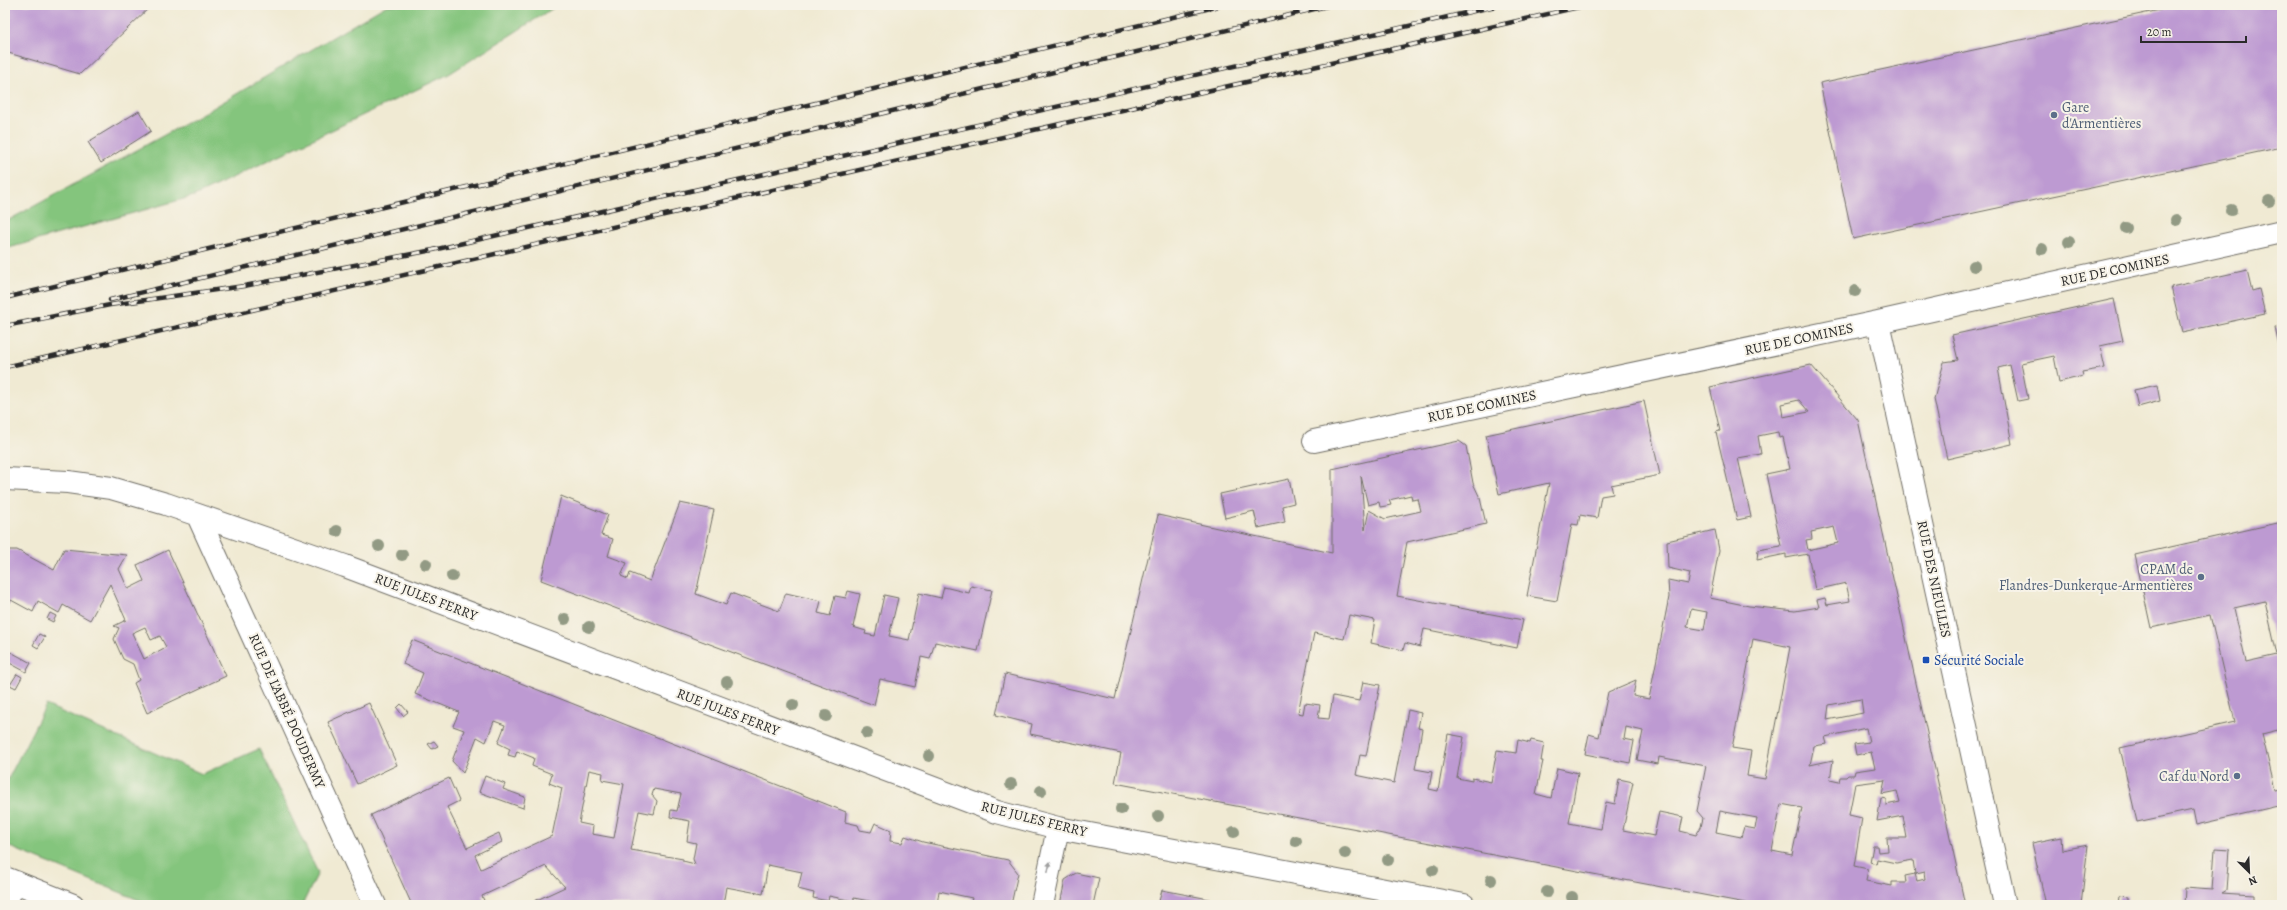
<svg xmlns="http://www.w3.org/2000/svg" width="2287" height="910" font-family="Alegreya,serif">
  <rect width="100%" height="100%" fill="#f7f3e8"/>
  <filter id="ink" filterUnits="userSpaceOnUse"><feTurbulence type="fractalNoise" baseFrequency=".025" numOctaves="2"/><feDisplacementMap in="SourceGraphic" scale="8" xChannelSelector="R" yChannelSelector="G"/><feConvolveMatrix kernelMatrix="1 2 1 2 8 2 1 2 1" color-interpolation-filters="sRGB"/></filter>
  <filter id="wash" filterUnits="userSpaceOnUse"><feTurbulence type="fractalNoise" baseFrequency=".012" numOctaves="4" result="noise"/><feDisplacementMap in="SourceGraphic" scale="16" xChannelSelector="R" yChannelSelector="G"/><feGaussianBlur stdDeviation="0.9" result="paint"/><feColorMatrix in="noise" values="0 0 0 0 0 0 0 0 0 0 0 0 0 0 0 0 0 1.4 0 .05"/><feComposite in="paint" operator="in"/></filter>
  <g filter="url(#wash)">
    <rect width="100%" height="100%" fill="#f0ead3"/>
    <path fill="#84c57d" stroke="#587854" d="M 387,5 L 558,5 L 449,74 L 194,196 L 5,249 L 5,222 L 201,115 Z
      M 46,705 L 202,774 L 259,749 L 318,873 L 302,905 L 151,905 L 5,845 L 5,785 Z"/>
    <g id="blocks">
      <path fill="#bd9ad2" fill-rule="evenodd" d="M 5,5 L 152,5 L 80,74 L 5,52 Z
        M 2183,5 L 2282,5 L 2282,147 L 1853,239 L 1820,83 Z
        M 139,111 L 151,131 L 101,163 L 88,142 Z
        M 2247,270 L 2252,291 L 2259,289 L 2265,314 L 2182,332 L 2171,287 Z
        M 2114,299 L 2123,341 L 2100,346 L 2105,368 L 2082,372 L 2083,376 L 2059,382 L 2054,356 L 2021,363 L 2028,399 L 2018,401 L 2010,365 L 1998,368 L 2012,444 L 1947,459 L 1934,399 L 1944,362 L 1958,360 L 1952,335 Z
        M 2282,326 L 2282,355 L 2281,355 L 2275,328 Z
        M 1811,365 L 1858,420 L 1965,905 L 1756,905 L 1115,783 L 1121,753 L 1030,734 L 1032,724 L 996,715 L 1005,674 L 1115,699 L 1158,515 L 1332,553 L 1332,469 L 1459,441 L 1466,446 L 1473,483 L 1480,498 L 1486,524 L 1407,542 L 1397,596 L 1523,620 L 1517,648 L 1424,629 L 1420,647 L 1405,643 L 1403,650 L 1371,643 L 1375,620 L 1349,615 L 1344,639 L 1314,633 L 1298,713 L 1303,714 L 1305,703 L 1320,705 L 1318,718 L 1329,719 L 1333,696 L 1359,701 L 1363,682 L 1380,685 L 1366,756 L 1360,755 L 1356,775 L 1394,783 L 1408,710 L 1421,713 L 1418,728 L 1422,729 L 1415,769 L 1432,772 L 1429,789 L 1438,791 L 1448,734 L 1464,737 L 1457,778 L 1472,781 L 1472,778 L 1491,782 L 1497,750 L 1516,753 L 1518,740 L 1530,743 L 1531,740 L 1544,743 L 1541,761 L 1543,761 L 1536,794 L 1551,798 L 1557,768 L 1578,773 L 1569,823 L 1601,829 L 1606,802 L 1615,804 L 1619,779 L 1633,782 L 1623,830 L 1654,836 L 1659,812 L 1683,817 L 1680,831 L 1696,835 L 1701,827 L 1703,818 L 1697,811 L 1706,766 L 1659,757 L 1658,764 L 1637,760 L 1643,731 L 1626,727 L 1624,739 L 1634,741 L 1630,763 L 1585,754 L 1589,734 L 1599,737 L 1608,692 L 1636,680 L 1633,696 L 1649,699 L 1669,597 L 1668,580 L 1688,584 L 1690,573 L 1668,568 L 1667,541 L 1715,530 L 1719,550 L 1710,598 L 1749,606 L 1795,611 L 1819,607 L 1817,600 L 1825,598 L 1827,605 L 1850,601 L 1846,583 L 1815,590 L 1808,554 L 1786,558 L 1786,554 L 1757,560 L 1758,550 L 1781,546 L 1766,474 L 1790,469 L 1783,437 L 1779,438 L 1778,432 L 1758,436 L 1761,454 L 1738,458 L 1751,517 L 1737,520 L 1716,432 L 1720,431 L 1710,387 ZM 1799,400 L 1809,412 L 1783,417 L 1781,404 ZM 1361,476 L 1368,505 L 1379,502 L 1380,507 L 1386,506 L 1391,505 L 1389,500 L 1411,495 L 1412,500 L 1418,499 L 1421,511 L 1385,519 L 1369,510 L 1365,530 ZM 1834,527 L 1838,543 L 1808,550 L 1806,540 L 1812,539 L 1811,532 ZM 1691,609 L 1707,612 L 1704,630 L 1687,627 ZM 1753,639 L 1790,647 L 1765,779 L 1747,776 L 1751,751 L 1732,748 ZM 1861,699 L 1863,713 L 1827,720 L 1829,705 ZM 1866,728 L 1869,742 L 1854,744 L 1856,755 L 1871,752 L 1875,768 L 1855,771 L 1854,775 L 1848,775 L 1846,777 L 1840,777 L 1839,782 L 1830,780 L 1833,760 L 1810,765 L 1814,746 L 1827,744 L 1825,737 ZM 1885,780 L 1882,794 L 1897,791 L 1900,802 L 1886,805 L 1886,799 L 1881,798 L 1877,821 L 1903,816 L 1907,838 L 1887,838 L 1888,851 L 1878,852 L 1877,846 L 1873,846 L 1870,862 L 1876,864 L 1877,859 L 1896,863 L 1913,860 L 1915,874 L 1924,872 L 1925,879 L 1917,881 L 1915,874 L 1905,876 L 1906,882 L 1892,882 L 1892,886 L 1866,881 L 1868,869 L 1854,866 L 1862,818 L 1849,815 L 1855,784 ZM 1781,804 L 1802,808 L 1792,855 L 1772,851 ZM 1720,811 L 1757,818 L 1755,829 L 1744,827 L 1741,837 L 1716,832 Z
        M 2157,385 L 2160,401 L 2138,407 L 2134,390 Z
        M 1644,401 L 1660,475 L 1611,485 L 1613,494 L 1601,496 L 1597,518 L 1580,515 L 1578,525 L 1572,524 L 1557,601 L 1527,596 L 1549,483 L 1499,494 L 1486,435 Z
        M 1289,479 L 1294,503 L 1282,506 L 1285,522 L 1258,528 L 1254,511 L 1225,518 L 1220,494 Z
        M 561,496 L 608,515 L 601,535 L 613,539 L 608,556 L 627,563 L 621,576 L 628,579 L 630,573 L 650,581 L 680,503 L 714,510 L 696,594 L 726,605 L 731,593 L 779,611 L 786,593 L 821,601 L 818,613 L 830,616 L 835,596 L 846,598 L 848,591 L 860,594 L 853,627 L 866,631 L 865,634 L 875,636 L 884,595 L 898,598 L 889,636 L 909,640 L 919,593 L 941,598 L 944,587 L 969,593 L 971,586 L 992,590 L 978,651 L 935,642 L 930,659 L 921,657 L 915,687 L 880,679 L 874,705 L 699,640 L 541,580 Z
        M 2282,522 L 2282,729 L 2262,734 L 2275,790 L 2282,789 L 2282,805 L 2196,825 L 2193,810 L 2137,822 L 2120,748 L 2235,722 L 2210,615 L 2151,628 L 2135,555 ZM 2265,601 L 2277,655 L 2246,662 L 2234,608 Z
        M 64,549 L 127,555 L 119,569 L 128,589 L 144,581 L 137,565 L 168,550 L 226,676 L 147,713 L 134,683 L 139,680 L 133,664 L 123,659 L 114,639 L 119,628 L 114,626 L 126,620 L 110,584 L 90,620 L 63,605 L 59,613 L 38,601 L 33,612 L 11,600 L 5,610 L 5,550 L 17,550 L 54,570 ZM 145,627 L 151,640 L 160,636 L 166,647 L 144,659 L 132,633 Z
        M 50,613 L 56,616 L 53,622 L 47,619 Z
        M 39,634 L 45,637 L 38,648 L 33,645 Z
        M 412,640 L 846,812 L 845,822 L 858,825 L 860,830 L 871,832 L 875,823 L 891,830 L 890,841 L 902,843 L 905,836 L 923,842 L 1008,860 L 1018,873 L 1011,905 L 970,905 L 972,898 L 939,891 L 937,905 L 889,905 L 854,898 L 853,901 L 829,896 L 828,901 L 813,898 L 814,893 L 798,889 L 802,872 L 768,865 L 763,894 L 726,887 L 723,905 L 526,905 L 565,887 L 546,866 L 482,896 L 486,905 L 412,905 L 371,815 L 449,778 L 459,801 L 447,807 L 467,848 L 499,833 L 502,842 L 475,855 L 481,869 L 552,836 L 562,788 L 549,783 L 552,774 L 532,766 L 534,758 L 517,751 L 515,757 L 508,755 L 510,749 L 498,743 L 505,725 L 494,721 L 486,742 L 477,737 L 463,773 L 452,761 L 464,730 L 453,726 L 459,712 L 415,694 L 423,673 L 403,664 ZM 589,770 L 603,773 L 602,780 L 624,784 L 614,838 L 592,834 L 593,826 L 579,823 ZM 654,789 L 681,794 L 677,811 L 671,810 L 670,817 L 690,821 L 687,841 L 696,843 L 693,859 L 695,864 L 683,861 L 683,859 L 631,850 L 639,811 L 654,814 L 657,801 L 652,795 Z
        M 11,652 L 31,663 L 26,672 L 6,661 Z
        M 17,674 L 22,677 L 16,688 L 10,685 Z
        M 369,703 L 397,765 L 357,784 L 328,722 Z
        M 401,704 L 408,712 L 403,716 L 397,708 Z
        M 434,741 L 438,746 L 432,749 L 428,744 Z
        M 485,776 L 505,784 L 503,789 L 525,797 L 523,808 L 479,792 Z
        M 2061,837 L 2062,850 L 2088,845 L 2081,905 L 2046,905 L 2032,843 Z
        M 2215,849 L 2229,850 L 2226,890 L 2221,893 L 2253,895 L 2253,905 L 2184,905 L 2185,888 L 2212,890 Z
        M 1076,873 L 1099,878 L 1093,905 L 1060,905 L 1065,880 Z
        M 1162,890 L 1235,904 L 1235,905 L 1158,905 Z
        M 2119,896 L 2127,897 L 2127,905 L 2118,905 Z"/>
    </g>
  </g>
  <g filter="url(#ink)">
    <use href="#blocks" fill-opacity="0" stroke="#706e66" stroke-width="1"/>
    <g fill="none" stroke-linecap="round" stroke-linejoin="round">
      <g stroke="#706e66" stroke-width="24">
        <path id="minor" d="M 1878,322 L 2005,905
          M 1314,441 L 1878,322 L 2282,232
          M 5,479 L 68,482 L 111,488 L 166,504 L 345,566 L 997,812 L 1058,828 L 1464,905
          M 198,516 L 375,905
          M 5,878 L 73,905
          M 5,902 L 16,882
          M 1042,905 L 1058,828"/>
      </g>
      <use href="#minor" stroke="#fff" stroke-width="22"/>
      <g stroke="#2b2b2b" stroke-width="4.5">
        <path id="rail" d="M 5,298 L 1223,5
          M 110,300 L 1331,5
          M 5,326 L 110,305 L 244,286 L 433,250 L 1500,5
          M 5,367 L 994,139 L 1588,5"/>
      </g>
      <use href="#rail" stroke="#f7f3e8" stroke-width="3" stroke-dasharray="9" stroke-linecap="butt"/>
    </g>
    <g fill="#929a84">
      <circle cx="2269" cy="201" r="6"/>
      <circle cx="2231" cy="210" r="6"/>
      <circle cx="2176" cy="220" r="6"/>
      <circle cx="2126" cy="228" r="6"/>
      <circle cx="2069" cy="242" r="6"/>
      <circle cx="2042" cy="249" r="6"/>
      <circle cx="1974" cy="266" r="6"/>
      <circle cx="1855" cy="291" r="6"/>
      <circle cx="337" cy="531" r="6"/>
      <circle cx="379" cy="546" r="6"/>
      <circle cx="402" cy="555" r="6"/>
      <circle cx="426" cy="564" r="6"/>
      <circle cx="452" cy="576" r="6"/>
      <circle cx="565" cy="619" r="6"/>
      <circle cx="589" cy="627" r="6"/>
      <circle cx="727" cy="682" r="6"/>
      <circle cx="793" cy="705" r="6"/>
      <circle cx="826" cy="716" r="6"/>
      <circle cx="867" cy="733" r="6"/>
      <circle cx="929" cy="756" r="6"/>
      <circle cx="1011" cy="784" r="6"/>
      <circle cx="1041" cy="791" r="6"/>
      <circle cx="1121" cy="809" r="6"/>
      <circle cx="1158" cy="816" r="6"/>
      <circle cx="1234" cy="832" r="6"/>
      <circle cx="1296" cy="841" r="6"/>
      <circle cx="1345" cy="853" r="6"/>
      <circle cx="1388" cy="860" r="6"/>
      <circle cx="1433" cy="870" r="6"/>
      <circle cx="1491" cy="880" r="6"/>
      <circle cx="1547" cy="892" r="6"/>
      <circle cx="1572" cy="897" r="6"/>
    </g>
    <defs><path id="oneway-solid" d="M-6-.8H1V-3.2L6.5 0L1 3.2V.8H-6Z"/></defs>
    <use fill="#a0a0a0" href="#oneway-solid" transform="translate(1049 867) rotate(-78)"/>
  </g>
  <g fill="#5c6f8a" stroke="#f7f3e8" stroke-width="1.5">
    <circle cx="2054" cy="115" r="4"/>
    <circle cx="2201" cy="577" r="4"/>
    <circle cx="2237" cy="776" r="4"/>
  </g>
  <rect fill="#1a4fb4" stroke="#f7f3e8" stroke-width="1.5" x="1922" y="656" width="8" height="8" rx="2"/>
  <g text-anchor="middle" dominant-baseline="central" stroke-width="4" stroke-linejoin="round" paint-order="stroke">
    <g font-size="14" fill="#4e5e75" stroke="#f7f3e8" text-anchor="end">
      <text x="2062" y="107" text-anchor="start">Gare<tspan x="2062" dy="16">d'Armentières</tspan></text>
      <text x="2193" y="569">CPAM de<tspan x="2193" dy="16">Flandres-Dunkerque-Armentières</tspan></text>
      <text x="2229" y="776">Caf du Nord</text>
    </g>
    <g font-size="14" fill="#2b2b2b" stroke="#f7f3e8">
      <text transform="translate(2115 270) rotate(-12)">RUE DE COMINES</text>
      <text transform="translate(1799 339) rotate(-12)">RUE DE COMINES</text>
      <text transform="translate(1482 406) rotate(-12)">RUE DE COMINES</text>
      <text transform="translate(1934 579) rotate(78)">RUE DES NIEULLES</text>
      <text transform="translate(426 597) rotate(21)">RUE JULES FERRY</text>
      <text transform="translate(287 711) rotate(66)">RUE DE L'ABBÉ DOUDERMY</text>
      <text transform="translate(728 712) rotate(21)">RUE JULES FERRY</text>
      <text transform="translate(1034 819) rotate(14)">RUE JULES FERRY</text>
    </g>
    <g font-size="14" fill="#164399" stroke="#f7f3e8" text-anchor="start">
      <text x="1934" y="660">Sécurité Sociale</text>
    </g>
  </g>
  <rect width="2287" height="910" fill="none" stroke="#f7f3e8" stroke-width="20"/>
  <g transform="translate(2249 872) rotate(156)" stroke="#f7f3e8" stroke-width="3" paint-order="stroke">
  <path d="M0-3L7 15L0 10L-7 15Z" fill="#2b2b2b"/>
  <text y="-6" font-size="11" font-weight="bold" text-anchor="middle" fill="#2b2b2b">N</text>
  </g>
  <path d="M2141 36v6h105v-6" fill="none" stroke="#2b2b2b" stroke-width="2"/>
  <text x="2147" y="36" font-size="12" fill="#2b2b2b" stroke="#f7f3e8" stroke-width="3" paint-order="stroke">20 m</text>
</svg>
